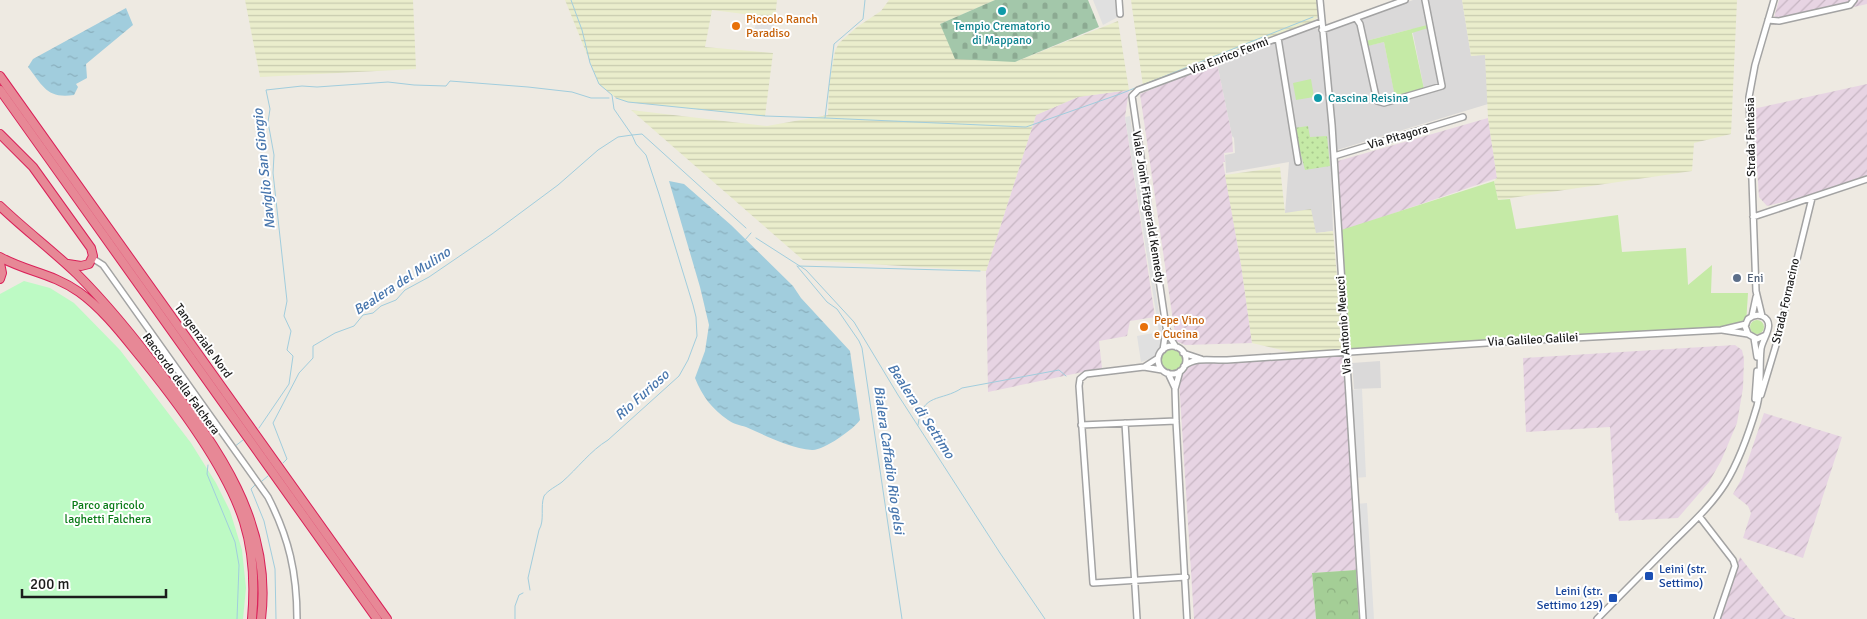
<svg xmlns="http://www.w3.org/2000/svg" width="1867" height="619" font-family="Signika,sans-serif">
  <defs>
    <pattern id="industrial-furrows" width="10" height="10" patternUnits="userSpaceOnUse" patternTransform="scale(1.25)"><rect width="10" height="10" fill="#e7d4e3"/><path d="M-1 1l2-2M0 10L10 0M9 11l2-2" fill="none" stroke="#c6b5c2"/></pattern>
    <pattern id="farmland-rules" width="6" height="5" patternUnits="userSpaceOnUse" patternTransform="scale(1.25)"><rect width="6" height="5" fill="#eaedcc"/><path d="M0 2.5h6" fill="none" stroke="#c8cbaf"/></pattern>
    <pattern id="forest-crowns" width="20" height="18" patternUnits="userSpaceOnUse" patternTransform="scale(1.25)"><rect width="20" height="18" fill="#a4ce96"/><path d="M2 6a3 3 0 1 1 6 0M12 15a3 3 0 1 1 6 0" fill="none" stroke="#8db081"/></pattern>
    <pattern id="cemetery-stones" width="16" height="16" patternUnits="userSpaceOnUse" patternTransform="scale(1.25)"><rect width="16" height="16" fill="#a3c7aa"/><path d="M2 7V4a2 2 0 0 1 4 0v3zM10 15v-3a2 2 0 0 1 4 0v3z" fill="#8caa92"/></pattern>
    <pattern id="garden-dots" width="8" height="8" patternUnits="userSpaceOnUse" patternTransform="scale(1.25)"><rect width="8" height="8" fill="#c5eaa6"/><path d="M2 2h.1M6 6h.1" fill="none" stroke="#a9c88e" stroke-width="1.8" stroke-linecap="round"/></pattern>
    <pattern id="water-ripples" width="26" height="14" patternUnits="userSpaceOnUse" patternTransform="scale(1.25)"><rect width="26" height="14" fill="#a1cddd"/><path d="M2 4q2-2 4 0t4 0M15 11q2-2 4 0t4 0" fill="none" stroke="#8aafbd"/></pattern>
  </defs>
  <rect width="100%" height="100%" fill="#eeeae2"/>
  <path fill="#dad9d9" d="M 1413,0 L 1462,0 L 1471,56 L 1485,54 L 1488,104 L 1337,150 L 1331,166 L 1333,231 L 1316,233 L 1285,213 L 1289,162 L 1226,173 L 1225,155 L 1235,153 L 1234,138 L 1232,136 L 1217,63 L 1314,27 L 1325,32 L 1354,22 L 1357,25 L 1362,47 L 1384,42 L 1395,96 L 1424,89 L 1412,29 L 1366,41 L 1361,19 Z
    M 1380,361 L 1381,388 L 1354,389 L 1352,363 Z"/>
  <path fill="url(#industrial-furrows)" d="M 1779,0 L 1867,0 L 1867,4 L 1776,25 L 1773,24 L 1775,14 Z
    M 1217,63 L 1232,136 L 1233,152 L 1224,153 L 1225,162 L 1223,162 L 1241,264 L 1252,343 L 1185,345 L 1176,341 L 1140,94 Z
    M 1867,84 L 1867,175 L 1806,196 L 1767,206 L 1759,197 L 1753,109 Z
    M 1129,90 L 1125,117 L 1155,317 L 1130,321 L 1127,336 L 1099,341 L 1102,368 L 988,392 L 986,271 L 1036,115 L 1078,97 Z
    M 1488,118 L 1497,178 L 1342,231 L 1338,161 Z
    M 1735,345 L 1742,350 L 1744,359 L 1743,388 L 1737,423 L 1721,461 L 1709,482 L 1678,518 L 1619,521 L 1618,513 L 1615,513 L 1610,427 L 1526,432 L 1523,358 Z
    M 1346,352 L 1356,570 L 1312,573 L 1316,619 L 1194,619 L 1179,380 L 1184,366 L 1190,362 Z
    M 1764,413 L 1842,437 L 1803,558 L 1743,538 L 1751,513 L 1748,506 L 1733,494 L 1742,478 Z
    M 1740,557 L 1785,615 L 1796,619 L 1717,619 Z"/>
  <path fill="url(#farmland-rules)" d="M 245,0 L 413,0 L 416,69 L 260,77 Z
    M 565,0 L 777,0 L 775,18 L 712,10 L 705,47 L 773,53 L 765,116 L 628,102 L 616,98 L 599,84 Z
    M 889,0 L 995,0 L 940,24 L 1015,62 L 1118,21 L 1129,90 L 1078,97 L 1036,115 L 986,271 L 803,260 L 631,110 L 767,126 L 828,115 L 829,85 L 835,51 L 839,43 L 857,27 L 881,11 Z
    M 1131,0 L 1317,0 L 1318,17 L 1313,21 L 1143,86 Z
    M 1462,0 L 1737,0 L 1731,134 L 1694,143 L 1692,171 L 1498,200 L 1494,181 L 1497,178 L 1488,118 L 1485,55 L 1471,56 Z
    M 1280,167 L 1285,213 L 1311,209 L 1316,233 L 1333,231 L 1343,346 L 1341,351 L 1295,353 L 1252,343 L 1241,264 L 1225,175 Z"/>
  <path fill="#c5eaa6" d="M 1427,25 L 1428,28 L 1412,33 L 1424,89 L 1395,97 L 1384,42 L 1368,46 L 1366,41 Z
    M 1311,79 L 1314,97 L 1296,100 L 1293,83 Z
    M 1494,181 L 1498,200 L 1510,199 L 1516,229 L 1618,215 L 1622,252 L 1686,248 L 1688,285 L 1712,265 L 1711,293 L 1748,293 L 1746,324 L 1720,328 L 1346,352 L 1338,231 Z
    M1750 327a7 7 0 1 1 14 0a7 7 0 1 1-14 0Z
    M1161 360a11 11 0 1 1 22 0a11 11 0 1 1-22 0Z"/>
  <path fill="url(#forest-crowns)" d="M 1356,570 L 1359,619 L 1316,619 L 1312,573 Z"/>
  <path fill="url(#cemetery-stones)" d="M 995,0 L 1088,0 L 1099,27 L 1015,62 L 955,59 L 940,24 Z"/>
  <path fill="#bdfac4" d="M 24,281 L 50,288 L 74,303 L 120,350 L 191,443 L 216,483 L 230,511 L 242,550 L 246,588 L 243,619 L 0,619 L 0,294 Z"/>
  <path fill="url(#garden-dots)" d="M 1308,126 L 1310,137 L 1327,136 L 1330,166 L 1305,170 L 1294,128 Z"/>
  <path fill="#e0e0e0" d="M 1093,0 L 1116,0 L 1118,17 L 1103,25 Z
    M 756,20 L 774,22 L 772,38 L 754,35 Z
    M 1130,116 L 1163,341 L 1154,358 L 1141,362 L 1137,336 L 1159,332 L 1125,117 Z
    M 1362,389 L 1366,477 L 1355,478 L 1348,390 Z
    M 1367,503 L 1374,619 L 1363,619 L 1356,504 Z"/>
  <path fill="url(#water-ripples)" d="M 126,8 L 133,25 L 86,64 L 87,78 L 76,84 L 78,87 L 74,95 C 47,99 43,86 28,67 L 33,59 Z
    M 669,181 L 684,184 L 731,225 L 793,286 L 801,298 L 850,351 L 860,420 C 854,429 823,451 812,450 C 789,448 767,436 746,427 C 740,425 733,424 728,420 C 712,409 702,396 695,378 L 705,351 L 709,325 L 700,287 Z"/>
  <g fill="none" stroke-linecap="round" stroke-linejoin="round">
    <path stroke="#a1cddd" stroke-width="1" d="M 571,0 L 582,30 L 590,63 L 599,84 L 612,95 L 614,109 L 632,135 L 642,134 L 746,228
      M 616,98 L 628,102 L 765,116 L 825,118 L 834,44 L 863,19 L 865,0
      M 825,118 L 1026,127 L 1120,94 L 1313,17
      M 756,238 L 806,270 L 854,322 L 898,395 L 1000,553 L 1045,619
      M 745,240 L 751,233
      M 797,266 L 827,302 L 837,309 L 859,341 L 862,348 L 902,619
      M 798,266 L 980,271
      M 918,425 C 922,392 941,402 962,388 L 1059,370 L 1066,376
      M 259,428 L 289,384 L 293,356 L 287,350 L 291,331 L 284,316 L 287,301 L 273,173 L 274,155 L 268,122 L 270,109 L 266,90 L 302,86 L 317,87 L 388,82 L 414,85 L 446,86 L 450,81 L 528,87 L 572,92 L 591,98 L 609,98
      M 234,447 L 243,440
      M 283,463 L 287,459 L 273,423 L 299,373 L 313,358 L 313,346 L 335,333 L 354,326 L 363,315 L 373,313 L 381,306 L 396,300 L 405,290 L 429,277 L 492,234 L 558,185 L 598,150 L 618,137 L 632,135 L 636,144 L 646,155 L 659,194 L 693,305 L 696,317 L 697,336 L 688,360 L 679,376 L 608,440 C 590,451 578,468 562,482 C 557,486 548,490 544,496 C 540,507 545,520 539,530 L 528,578 L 530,590
      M 208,465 L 207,474 L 235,542 L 239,565 L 237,619
      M 262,481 L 268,476
      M 255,485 L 251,489 L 264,521 L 275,569 L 276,619
      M 515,619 L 515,606 L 519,595 L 523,593"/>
    <g stroke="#a3a3a3" stroke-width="8">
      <path id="minor" d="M 1119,0 L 1120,14
        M 1320,0 L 1332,125 L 1363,619
        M 1356,18 L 1360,24 L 1377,101 L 1384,103 L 1442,86 L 1425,0
        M 1768,20 L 1779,21 L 1850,5 L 1854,0
        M 1322,30 L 1405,0
        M 1278,38 L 1298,162
        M 1334,156 L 1463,117
        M 1753,217 L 1867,179
        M 92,258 L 103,265 L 268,497 C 289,538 297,573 297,619
        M 1752,316 L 1756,297
        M 1762,316 L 1756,291 L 1749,97 L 1755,65 L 1774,0
        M 1722,330 L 1748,334
        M 1754,338 L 1757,357
        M1158 360a14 14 0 1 1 28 0a14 14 0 1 1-28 0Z
        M 1176,347 L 1171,339 L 1166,327 L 1132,96 L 1138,90 L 1321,22
        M 1163,350 L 1166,330
        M 1183,353 L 1201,359
        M 1184,366 C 1197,356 1212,361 1227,360 L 1517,341 L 1721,330 L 1746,324
        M 1144,367 L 1158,358
        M 1162,370 L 1144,367 L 1086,374 L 1080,379 L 1079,386 L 1093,583 L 1186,577
        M 1180,371 L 1175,389 L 1176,421 L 1187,619
        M 1168,373 L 1175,388
        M 1761,395 L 1776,345 L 1812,198
        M 1755,399 L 1757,371
        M 1125,423 L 1137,619
        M 1081,425 L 1176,421
        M 1699,516 L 1733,560 L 1735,566 L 1717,619
        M 1597,619 C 1622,594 1647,568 1672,543 C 1691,524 1711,506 1725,484 C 1740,460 1749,433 1757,406 C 1762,388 1759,368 1761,349 C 1762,339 1777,323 1762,316 C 1757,314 1752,316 1748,319 L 1745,326 L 1748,334 L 1757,339 L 1766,335"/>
    </g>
    <g stroke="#da2159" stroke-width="10">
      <path id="highway" d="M 0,76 L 387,619
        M 0,90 L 377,619
        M 0,134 L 33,167 L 91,248 L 93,256 L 89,264 L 81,266 L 68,264
        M 0,206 C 25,230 52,250 77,274 C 108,305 137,341 163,376 C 218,448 273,523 261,619
        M 0,257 C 27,272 52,273 79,292 C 100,307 118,329 134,349 C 172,395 226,465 244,522 C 254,554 255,585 252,619
        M 0,263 L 2,273 L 0,279"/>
    </g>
    <use href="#minor" stroke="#fff" stroke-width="5"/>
    <use href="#highway" stroke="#e78896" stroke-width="8"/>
  </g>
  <g fill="#0f9aa8" stroke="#fff" stroke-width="2">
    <circle cx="1002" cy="11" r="5"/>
    <circle cx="1318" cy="98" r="5"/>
  </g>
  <g fill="#e8710a" stroke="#fff" stroke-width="2">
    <circle cx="736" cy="26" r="5"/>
    <circle cx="1144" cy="327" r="5"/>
  </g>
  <circle fill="#5c6f8a" stroke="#fff" stroke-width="2" cx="1737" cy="278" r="5"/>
  <g fill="#1a4fb4" stroke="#fff" stroke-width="2">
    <rect x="1644" y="571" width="10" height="10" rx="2.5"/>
    <rect x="1608" y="593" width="10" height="10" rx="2.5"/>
  </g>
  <g text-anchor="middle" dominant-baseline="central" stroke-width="4" stroke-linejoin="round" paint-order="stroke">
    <g font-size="12" fill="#c56008" stroke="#fff" text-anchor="start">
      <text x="746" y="19">Piccolo Ranch<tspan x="746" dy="14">Paradiso</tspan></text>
      <text x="1154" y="320">Pepe Vino<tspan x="1154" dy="14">e Cucina</tspan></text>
    </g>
    <g font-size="12" fill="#0d838f" stroke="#fff">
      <text x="1002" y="26">Tempio Crematorio<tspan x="1002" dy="14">di Mappano</tspan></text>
      <text x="1328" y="98" text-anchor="start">Cascina Reisina</text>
    </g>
    <g font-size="12" fill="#1c1c1c" stroke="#fff">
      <text transform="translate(1229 56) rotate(-21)">Via Enrico Fermi</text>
      <text transform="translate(1398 137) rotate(-16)">Via Pitagora</text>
      <text transform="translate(1751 137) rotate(-91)">Strada Fantasia</text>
      <text transform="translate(1148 207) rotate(81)">Viale Jonh Fitzgerald Kennedy</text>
      <text transform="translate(1786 301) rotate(-77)">Strada Fornacino</text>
      <text transform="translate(1344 325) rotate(-94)">Via Antonio Meucci</text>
      <text transform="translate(1533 340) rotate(-3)">Via Galileo Galilei</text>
      <text transform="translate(203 341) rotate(54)">Tangenziale Nord</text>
      <text transform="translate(181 384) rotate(54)">Raccordo della Falchera</text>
    </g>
    <g font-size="12" fill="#4e5e75" stroke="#fff" text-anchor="start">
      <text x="1747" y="278">Eni</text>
    </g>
    <g font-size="12" fill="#0a7b18" stroke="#fff">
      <text x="108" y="505">Parco agricolo<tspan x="108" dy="14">laghetti Falchera</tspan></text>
    </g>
    <g font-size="12" fill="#164399" stroke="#fff" text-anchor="start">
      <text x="1659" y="569">Leini (str.<tspan x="1659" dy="14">Settimo)</tspan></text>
      <text x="1603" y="591" text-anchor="end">Leini (str.<tspan x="1603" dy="14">Settimo 129)</tspan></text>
    </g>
    <g font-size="14" font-style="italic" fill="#4876ad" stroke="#fff">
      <text transform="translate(264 169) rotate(-96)">Naviglio San Giorgio</text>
      <text transform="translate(402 281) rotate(-33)">Bealera del Mulino</text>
      <text transform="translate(642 395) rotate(-42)">Rio Furioso</text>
      <text transform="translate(921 411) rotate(57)">Bealera di Settimo</text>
      <text transform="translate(889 460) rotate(82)">Bialera Caffadio Rio gelsi</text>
    </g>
  </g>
  <path d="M22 589v8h144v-8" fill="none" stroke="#1c1c1c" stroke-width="2.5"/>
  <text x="30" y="589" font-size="15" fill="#1c1c1c" stroke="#ffffff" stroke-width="4" paint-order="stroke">200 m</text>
</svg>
